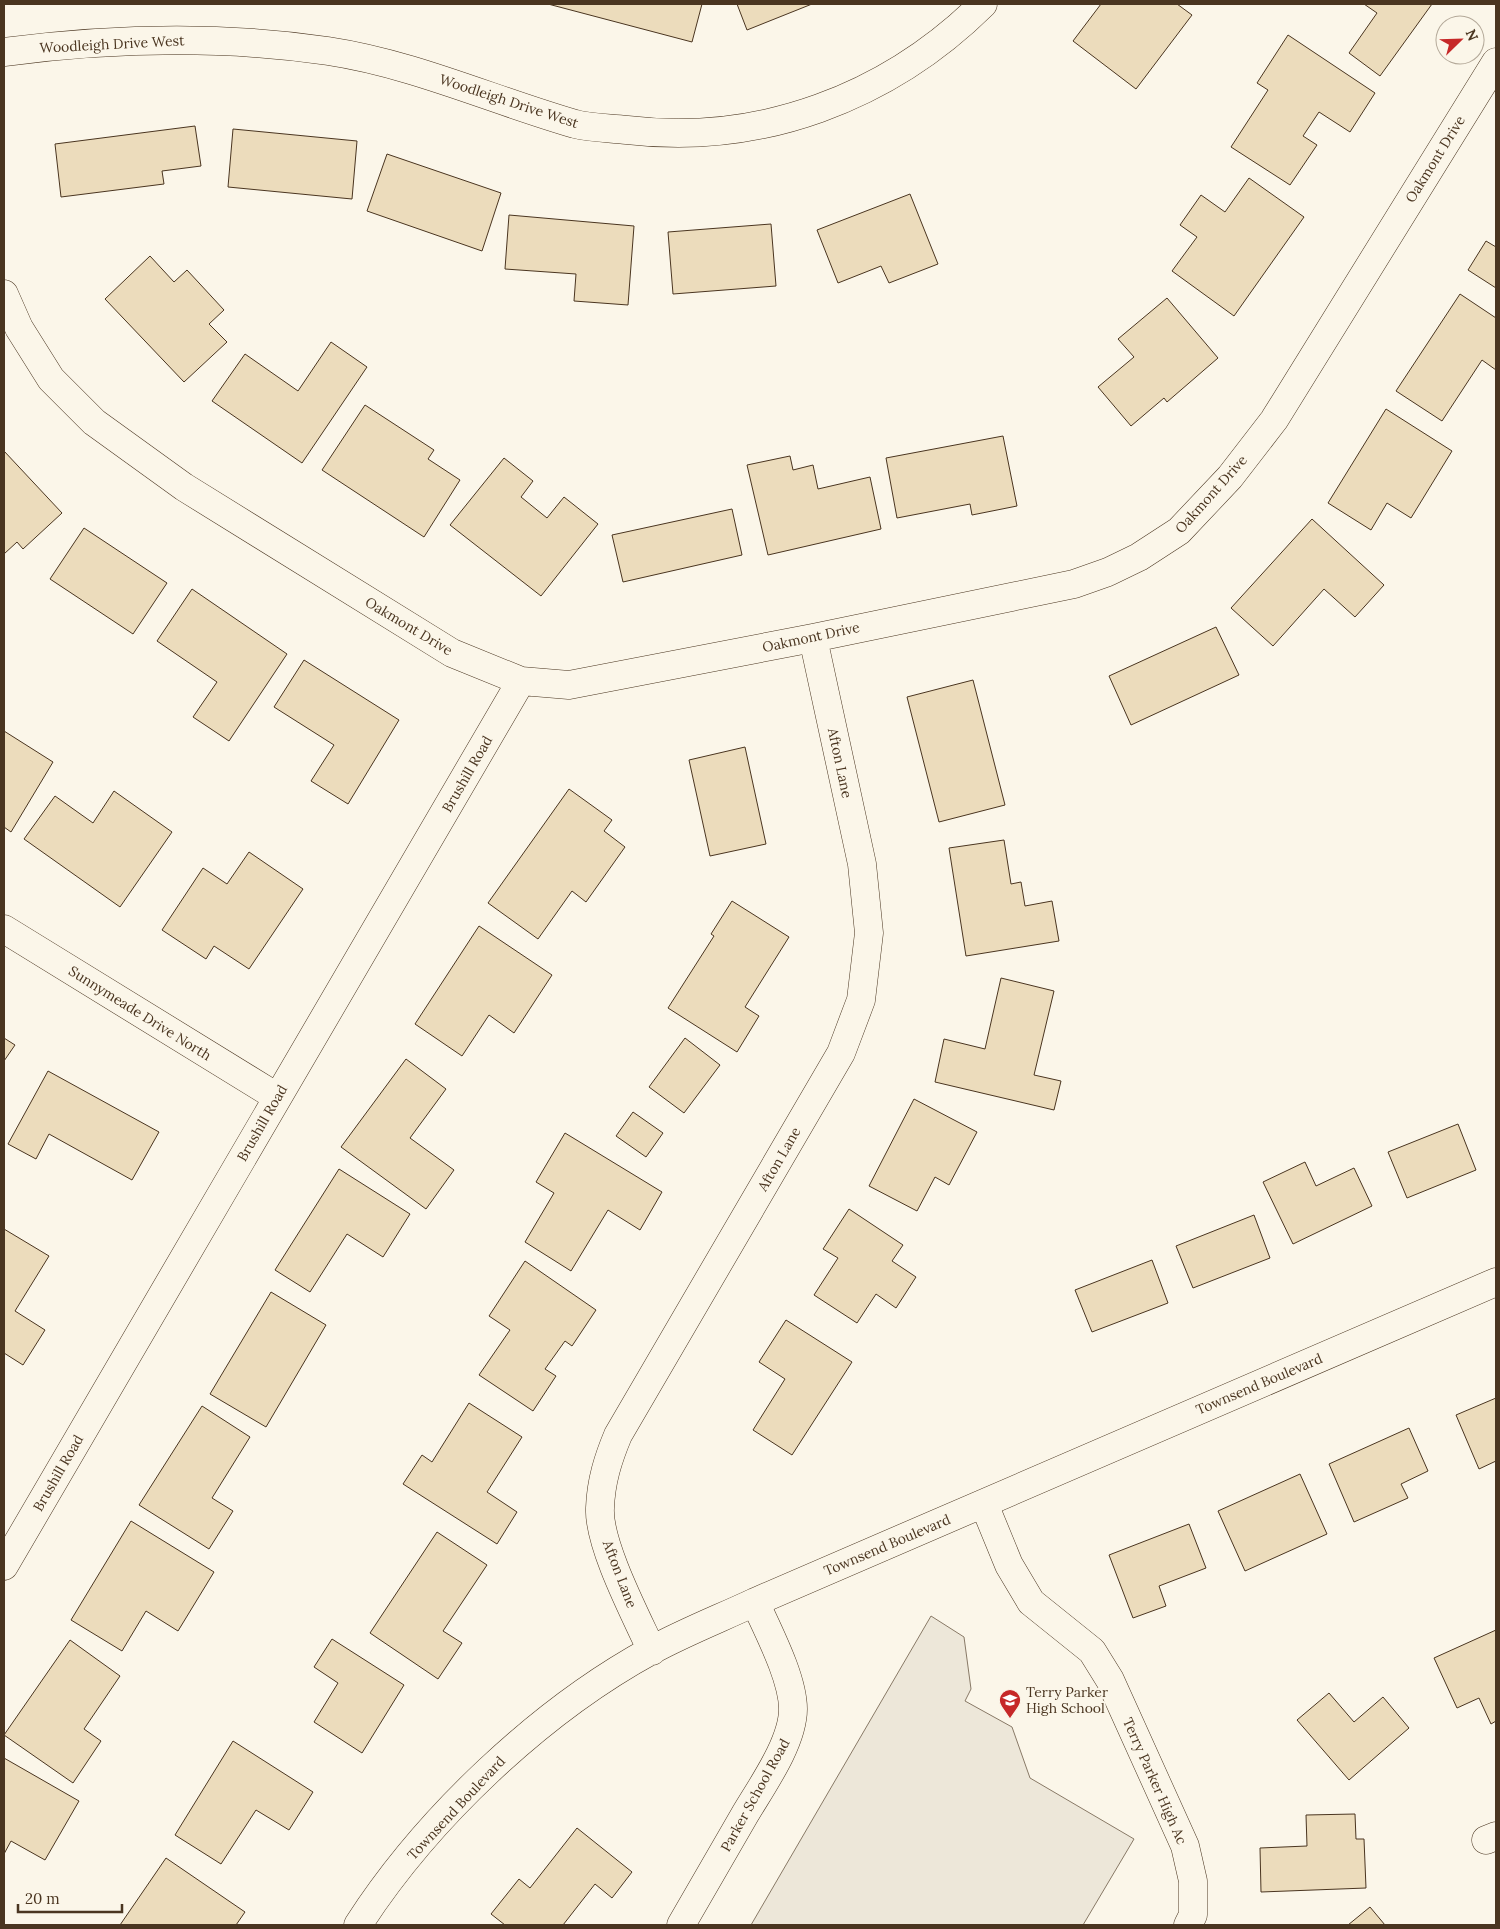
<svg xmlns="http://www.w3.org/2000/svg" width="1500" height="1929" font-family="Lora,serif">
  <rect width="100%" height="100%" fill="#fbf6e9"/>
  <path fill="#ede7d9" stroke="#887966" d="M 931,1616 L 964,1637 L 971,1689 L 965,1701 L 1012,1727 L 1030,1778 L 1134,1839 L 1083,1925 L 751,1925 Z"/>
  <path fill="#ecdcbc" stroke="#4a3520" d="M 548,4 L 702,4 L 692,42 Z
    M 737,4 L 812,4 L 747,30 Z
    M 1101,4 L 1177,4 L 1192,15 L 1136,89 L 1073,41 Z
    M 1364,4 L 1432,4 L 1380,76 L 1349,53 L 1377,13 Z
    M 1288,35 L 1375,93 L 1350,132 L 1319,112 L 1303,136 L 1317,145 L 1290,185 L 1231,147 L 1268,90 L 1257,83 Z
    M 195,126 L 201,166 L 162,171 L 164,184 L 61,197 L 55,144 Z
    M 233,129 L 357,141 L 352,199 L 228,187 Z
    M 387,154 L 501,193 L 482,251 L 367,211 Z
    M 1249,178 L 1304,217 L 1234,316 L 1172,271 L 1197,237 L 1180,225 L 1201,195 L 1225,212 Z
    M 910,194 L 938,264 L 889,283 L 881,266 L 838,283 L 817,230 Z
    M 509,215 L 634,226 L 628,305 L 574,301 L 576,274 L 505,269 Z
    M 771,224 L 776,286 L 673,294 L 668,232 Z
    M 1486,241 L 1496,247 L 1496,288 L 1468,270 Z
    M 150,256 L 174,282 L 187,270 L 224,310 L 209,324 L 227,342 L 184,382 L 105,299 Z
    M 1460,294 L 1496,318 L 1496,370 L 1482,360 L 1442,421 L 1396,391 Z
    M 1167,298 L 1218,358 L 1167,402 L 1164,398 L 1131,426 L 1098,387 L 1134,357 L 1118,339 Z
    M 331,342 L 367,367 L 302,463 L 212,401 L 245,354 L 298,391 Z
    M 365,405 L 434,450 L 428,459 L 460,480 L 424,537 L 322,470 Z
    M 1386,409 L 1452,451 L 1411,518 L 1387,503 L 1371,530 L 1328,503 Z
    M 1003,436 L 1017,506 L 972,515 L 970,504 L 897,518 L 886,458 Z
    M 4,451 L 62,513 L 23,549 L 17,542 L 4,554 Z
    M 790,456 L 793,470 L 813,465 L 818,489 L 870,477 L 881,529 L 768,555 L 747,465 Z
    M 504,458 L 533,481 L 521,497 L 547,518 L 564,497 L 598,524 L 541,596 L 450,525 Z
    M 732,509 L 742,555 L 623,582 L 612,535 Z
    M 1312,519 L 1384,585 L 1355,617 L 1324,589 L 1273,646 L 1231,608 Z
    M 84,528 L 167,583 L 133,634 L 50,579 Z
    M 192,589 L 287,654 L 229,741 L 193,717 L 217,682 L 157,641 Z
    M 1216,627 L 1239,675 L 1131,725 L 1109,676 Z
    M 304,660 L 399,720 L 348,804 L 311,781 L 334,745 L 274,707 Z
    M 973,680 L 1005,805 L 939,822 L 907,697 Z
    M 4,731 L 53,762 L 11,832 L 4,827 Z
    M 745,747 L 766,844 L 710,856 L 689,760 Z
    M 569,789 L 612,820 L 604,831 L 625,847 L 586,902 L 572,891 L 538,939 L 488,903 Z
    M 114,791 L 172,832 L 120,907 L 24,839 L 55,796 L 93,823 Z
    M 1004,840 L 1011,884 L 1021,882 L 1025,906 L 1052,901 L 1059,941 L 966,956 L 949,848 Z
    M 249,852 L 303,889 L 249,969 L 214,946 L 206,959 L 162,930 L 203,868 L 227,884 Z
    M 732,901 L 789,937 L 745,1007 L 759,1016 L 737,1052 L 668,1008 L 714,936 L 711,934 Z
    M 479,926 L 552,975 L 514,1033 L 489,1015 L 462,1056 L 415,1024 Z
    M 1001,978 L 1054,991 L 1034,1075 L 1061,1081 L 1054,1110 L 935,1082 L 944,1039 L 985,1049 Z
    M 4,1038 L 15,1045 L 4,1061 Z
    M 685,1038 L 720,1065 L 684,1113 L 649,1087 Z
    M 406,1059 L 446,1089 L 410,1138 L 454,1170 L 426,1209 L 341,1147 Z
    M 48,1071 L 159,1132 L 132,1180 L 49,1134 L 36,1159 L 8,1144 Z
    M 914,1099 L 977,1132 L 949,1185 L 935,1177 L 917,1211 L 869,1186 Z
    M 633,1112 L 663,1133 L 646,1157 L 616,1136 Z
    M 1458,1124 L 1476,1170 L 1407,1198 L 1388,1152 Z
    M 565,1133 L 662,1192 L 640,1230 L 608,1210 L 571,1271 L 525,1242 L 554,1193 L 536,1182 Z
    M 1305,1162 L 1316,1186 L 1354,1168 L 1372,1206 L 1293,1244 L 1263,1182 Z
    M 339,1169 L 410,1214 L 383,1257 L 347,1234 L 310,1292 L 275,1270 Z
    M 849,1209 L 903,1245 L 892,1261 L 916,1277 L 896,1308 L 876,1294 L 857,1323 L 814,1295 L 838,1258 L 823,1249 Z
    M 1254,1215 L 1270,1258 L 1193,1288 L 1176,1246 Z
    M 4,1229 L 49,1256 L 15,1311 L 45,1330 L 23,1365 L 4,1353 Z
    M 1152,1260 L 1168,1303 L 1092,1332 L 1075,1290 Z
    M 525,1261 L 596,1310 L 572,1346 L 565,1341 L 545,1369 L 556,1376 L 533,1411 L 479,1375 L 510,1330 L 489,1316 Z
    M 271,1292 L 326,1325 L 266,1427 L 210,1394 Z
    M 786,1320 L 852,1362 L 792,1455 L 753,1430 L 785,1379 L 759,1362 Z
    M 1496,1398 L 1496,1461 L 1479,1469 L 1456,1415 Z
    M 469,1403 L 522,1437 L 487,1492 L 517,1512 L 497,1544 L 403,1484 L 422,1455 L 432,1462 Z
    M 202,1406 L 250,1437 L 212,1498 L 233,1511 L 209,1549 L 139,1505 Z
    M 1409,1428 L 1428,1471 L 1401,1484 L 1408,1498 L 1354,1522 L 1329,1464 Z
    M 1300,1474 L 1327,1534 L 1245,1571 L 1218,1511 Z
    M 131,1521 L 214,1572 L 178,1631 L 146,1611 L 122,1651 L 71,1620 Z
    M 1189,1524 L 1206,1568 L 1159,1586 L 1166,1606 L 1133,1618 L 1109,1555 Z
    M 437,1532 L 487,1565 L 443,1631 L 462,1643 L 438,1679 L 370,1633 Z
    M 1496,1630 L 1496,1721 L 1491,1724 L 1479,1698 L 1457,1708 L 1434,1658 Z
    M 332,1639 L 404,1685 L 362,1753 L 314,1722 L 338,1683 L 314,1667 Z
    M 70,1640 L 120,1676 L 84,1729 L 101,1741 L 73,1783 L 4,1735 Z
    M 1329,1693 L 1354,1722 L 1383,1697 L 1409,1728 L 1349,1780 L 1297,1720 Z
    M 233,1741 L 313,1792 L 289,1830 L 256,1810 L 221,1864 L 175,1835 Z
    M 4,1758 L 79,1801 L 45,1860 L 11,1841 L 4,1854 Z
    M 1355,1814 L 1356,1839 L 1364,1839 L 1366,1888 L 1261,1892 L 1260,1848 L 1307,1846 L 1306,1815 Z
    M 577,1828 L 632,1872 L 612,1898 L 595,1884 L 563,1925 L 505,1925 L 491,1914 L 519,1879 L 530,1888 Z
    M 166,1858 L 245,1912 L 236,1925 L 120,1925 Z
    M 1370,1907 L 1385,1925 L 1348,1925 Z"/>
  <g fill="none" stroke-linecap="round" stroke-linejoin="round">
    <g stroke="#4a3520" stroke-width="29">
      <path id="minor" d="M 4,52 C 112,38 220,35 328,51 C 414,64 492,100 575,124 C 592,128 610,128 627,130 C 760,146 888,98 983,4
        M 4,294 L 19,328 L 51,379 L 94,422 L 184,487 L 452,653 L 521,681 L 569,685 L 813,638 L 1074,584 L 1108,572 L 1139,557 L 1179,531 L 1230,477 L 1274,420 L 1496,62
        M 4,929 L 277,1097
        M 984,1504 L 1009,1565 L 1031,1602 L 1092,1651 L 1110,1680 L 1185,1846 L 1193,1881 L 1193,1915 L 1188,1925
        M 4,1566 L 521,681
        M 652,1651 C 636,1616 598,1544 600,1508 C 601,1481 608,1459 618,1435 L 841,1053 L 861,1000 L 869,933 L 862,864 L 813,638
        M 1486,1840 L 1496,1836
        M 358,1925 C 427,1818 540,1711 652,1650 C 685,1632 721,1618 755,1602 L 1496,1282
        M 681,1925 C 702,1889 723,1852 744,1816 C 761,1787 793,1743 793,1709 C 793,1678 768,1631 755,1602"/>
    </g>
    <use href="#minor" stroke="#fbf6e9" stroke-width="28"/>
  </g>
  <defs>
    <g id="school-pin" transform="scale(1.125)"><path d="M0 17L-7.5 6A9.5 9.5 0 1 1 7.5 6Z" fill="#c62828" stroke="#fbf6e9"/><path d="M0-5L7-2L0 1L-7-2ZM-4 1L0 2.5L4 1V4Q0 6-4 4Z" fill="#fff"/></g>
  </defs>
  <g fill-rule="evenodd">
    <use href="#school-pin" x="1010" y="1700"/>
  </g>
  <g text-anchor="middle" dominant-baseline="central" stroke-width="4" stroke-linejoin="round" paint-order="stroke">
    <g font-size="14" fill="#4a3520" stroke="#fbf6e9">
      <text transform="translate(112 44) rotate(-3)">Woodleigh Drive West</text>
      <text transform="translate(509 101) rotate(18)">Woodleigh Drive West</text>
      <text transform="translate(1435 159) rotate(-58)">Oakmont Drive</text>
      <text transform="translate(1211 494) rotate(-48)">Oakmont Drive</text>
      <text transform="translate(409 626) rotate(31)">Oakmont Drive</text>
      <text transform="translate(811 637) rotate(-12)">Oakmont Drive</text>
      <text transform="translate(840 763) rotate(78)">Afton Lane</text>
      <text transform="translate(467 774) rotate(-60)">Brushill Road</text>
      <text transform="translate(140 1013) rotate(32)">Sunnymeade Drive North</text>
      <text transform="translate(262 1123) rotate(-60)">Brushill Road</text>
      <text transform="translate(779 1159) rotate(-60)">Afton Lane</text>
      <text transform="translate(1259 1384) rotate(-23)">Townsend Boulevard</text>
      <text transform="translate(58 1473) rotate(-60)">Brushill Road</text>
      <text transform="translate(887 1545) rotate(-23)">Townsend Boulevard</text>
      <text transform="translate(620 1574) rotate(69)">Afton Lane</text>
      <text transform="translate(1155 1781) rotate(66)">Terry Parker High Ac</text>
      <text transform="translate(755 1795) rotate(-61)">Parker School Road</text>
      <text transform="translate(456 1808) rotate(-47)">Townsend Boulevard</text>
    </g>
    <g font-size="14" fill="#4a3520" stroke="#fbf6e9" text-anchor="start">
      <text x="1026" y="1692">Terry Parker<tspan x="1026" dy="16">High School</tspan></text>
    </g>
  </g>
  <rect width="1500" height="1929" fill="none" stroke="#4a3520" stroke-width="10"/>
  <g transform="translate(1460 40) rotate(67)"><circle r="24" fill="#fbf6e9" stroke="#b4a999"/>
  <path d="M0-4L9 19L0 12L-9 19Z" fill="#c62828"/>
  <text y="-8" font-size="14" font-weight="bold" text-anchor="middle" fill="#4a3520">N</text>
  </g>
  <path d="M18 1904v8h104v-8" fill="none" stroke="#4a3520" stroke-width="2.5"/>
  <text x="25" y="1904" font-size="15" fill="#4a3520" stroke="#fbf6e9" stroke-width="4" paint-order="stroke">20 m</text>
</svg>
